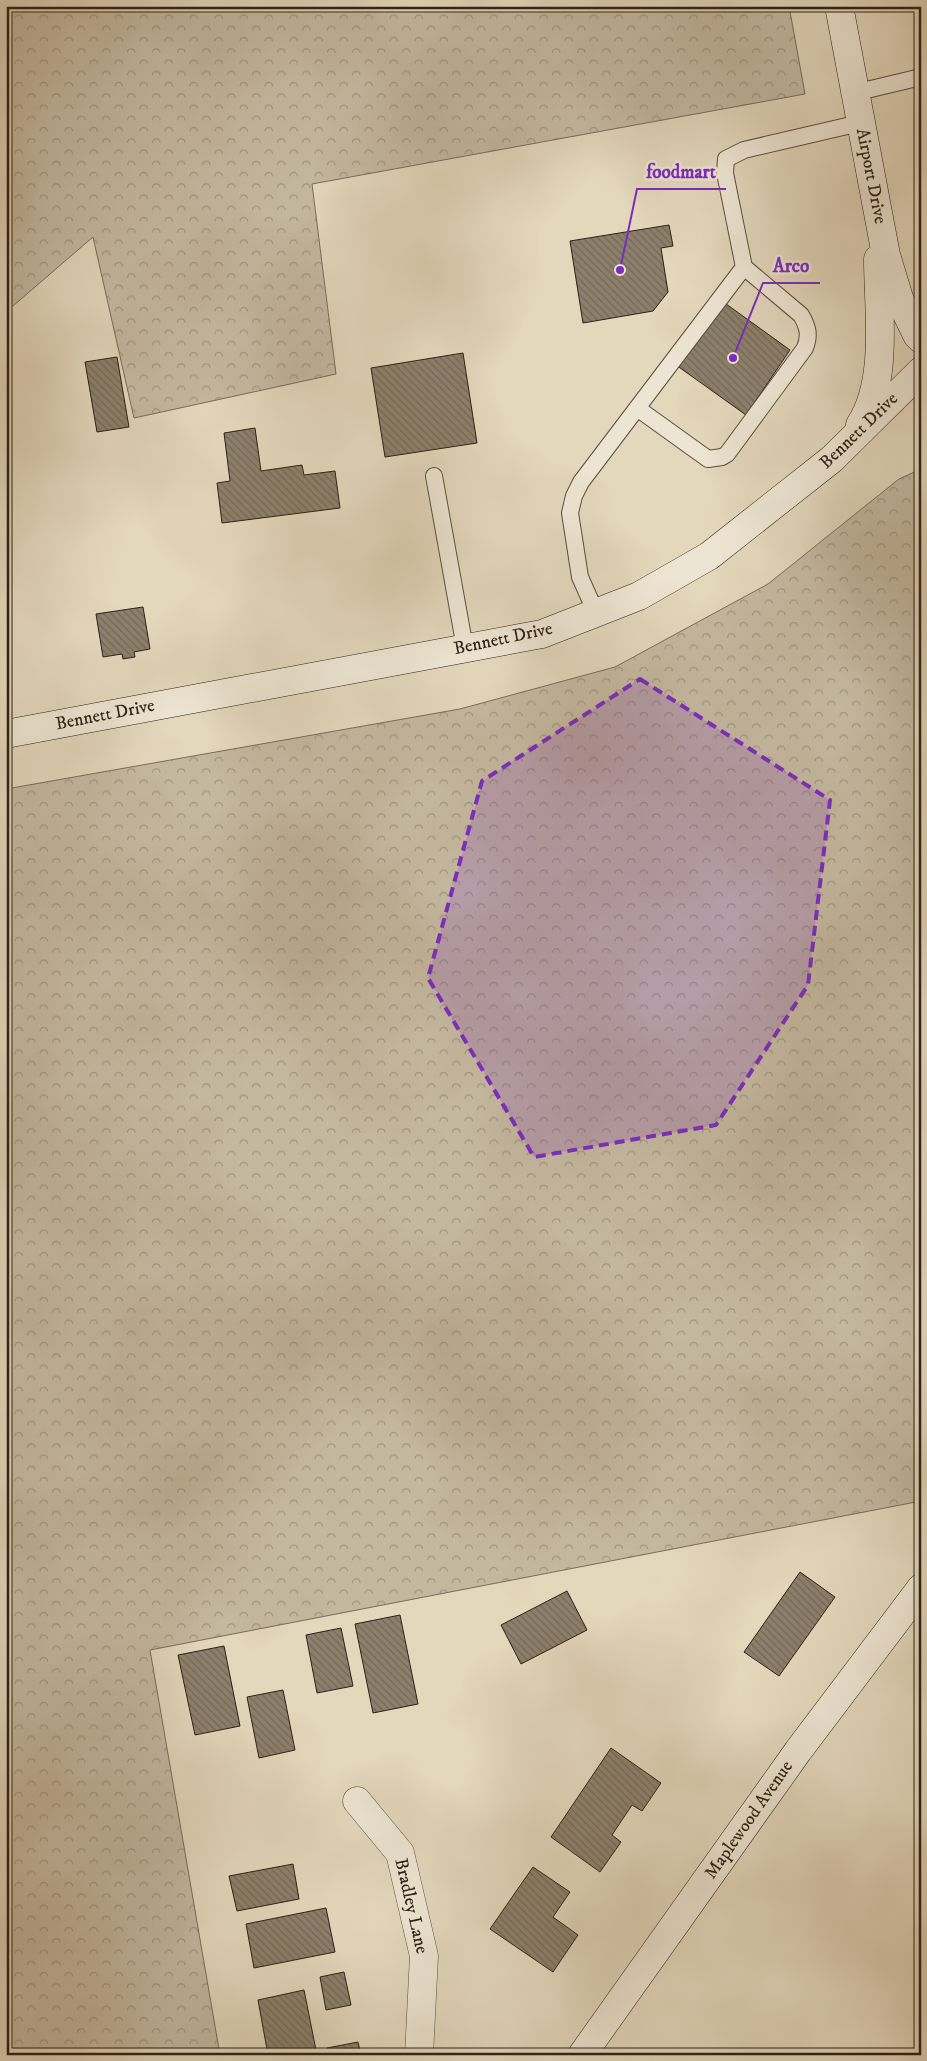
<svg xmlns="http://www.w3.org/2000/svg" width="927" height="2061" font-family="'IM FELL DW Pica',serif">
  <defs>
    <pattern id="forest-crowns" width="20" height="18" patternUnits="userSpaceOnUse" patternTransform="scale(1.25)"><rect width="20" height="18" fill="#c4b8a0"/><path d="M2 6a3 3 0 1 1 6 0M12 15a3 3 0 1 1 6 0" fill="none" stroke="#a09581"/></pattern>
    <pattern id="building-back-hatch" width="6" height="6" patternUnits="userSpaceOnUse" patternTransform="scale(1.25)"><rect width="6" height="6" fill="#8c806c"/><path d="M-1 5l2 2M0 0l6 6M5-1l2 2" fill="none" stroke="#736858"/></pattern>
  </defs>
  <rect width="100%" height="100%" fill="#e3d7bc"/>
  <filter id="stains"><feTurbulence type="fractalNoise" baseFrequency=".004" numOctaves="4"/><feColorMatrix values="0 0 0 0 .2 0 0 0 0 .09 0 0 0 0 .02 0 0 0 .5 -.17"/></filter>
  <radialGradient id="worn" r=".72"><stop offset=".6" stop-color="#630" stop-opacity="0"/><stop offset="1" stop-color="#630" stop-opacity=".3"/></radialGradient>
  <path fill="url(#forest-crowns)" stroke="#786c5a" d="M 6,6 L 789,6 L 805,94 L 312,184 L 336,374 L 134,418 L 93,237 L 6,312 Z
    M 921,469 L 921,1501 L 150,1650 L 220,2055 L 6,2055 L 6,789 L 460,709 L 615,667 L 768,584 L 899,479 Z"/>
  <path fill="url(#building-back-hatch)" stroke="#2d2115" d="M 669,225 L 673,246 L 661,248 L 668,292 L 653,311 L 583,323 L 570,241 Z
    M 722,301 L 790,350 L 746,415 L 676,365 Z
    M 463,353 L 477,443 L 385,457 L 371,368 Z
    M 117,357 L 129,427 L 97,432 L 85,362 Z
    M 255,428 L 261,471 L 302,465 L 304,475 L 335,471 L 340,508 L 222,523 L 217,483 L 230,481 L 224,433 Z
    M 143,607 L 150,649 L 134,652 L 135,657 L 123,659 L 122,654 L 103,657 L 96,614 Z
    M 800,1572 L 835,1597 L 779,1676 L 744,1652 Z
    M 567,1591 L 587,1630 L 521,1664 L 501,1625 Z
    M 400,1615 L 418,1704 L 373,1713 L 355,1624 Z
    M 341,1628 L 353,1686 L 317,1693 L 306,1635 Z
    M 224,1646 L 240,1726 L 195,1735 L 178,1655 Z
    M 283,1690 L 295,1750 L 259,1758 L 247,1697 Z
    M 611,1748 L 661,1783 L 642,1811 L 632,1805 L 612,1835 L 621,1842 L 600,1872 L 551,1837 Z
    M 293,1864 L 299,1899 L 237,1911 L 229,1876 Z
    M 533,1867 L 570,1892 L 553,1917 L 578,1935 L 553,1972 L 490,1929 Z
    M 326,1908 L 335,1952 L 254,1968 L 246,1924 Z
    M 344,1972 L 351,2005 L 326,2010 L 320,1977 Z
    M 304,1990 L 317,2055 L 268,2055 L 258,2000 Z
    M 358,2042 L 361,2055 L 329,2055 L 327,2048 Z"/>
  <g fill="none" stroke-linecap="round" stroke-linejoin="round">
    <g stroke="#5a4e3f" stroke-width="18">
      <path id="lane" d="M 854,93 L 921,77
        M 637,408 L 708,459 L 722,457 L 727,454 L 805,348 C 810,335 808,327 801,315 L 744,267 L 725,173 L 726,159 L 744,150 L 860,123
        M 434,476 L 465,648
        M 596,613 L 580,577 L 570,513 L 574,496 L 581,482 L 744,267"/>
    </g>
    <g stroke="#5a4e3f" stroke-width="29">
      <path id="street" d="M 357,1801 L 400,1853 L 424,1956 L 419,2055"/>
    </g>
    <g stroke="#2d2115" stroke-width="29">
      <path id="secondary" d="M 839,6 L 886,255 L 899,298 L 917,335 L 921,339
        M 860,425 C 889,381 878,310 878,259
        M 6,734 L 542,634 L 639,596 L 709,556 L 832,459 L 921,371
        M 582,2055 L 798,1751 L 921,1588"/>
    </g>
    <use href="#lane" stroke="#ede5d3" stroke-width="16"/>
    <use href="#street" stroke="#ede5d3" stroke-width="28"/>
    <use href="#secondary" stroke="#ede5d3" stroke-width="28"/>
  </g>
  <path fill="#7b2cbf" fill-opacity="0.2" stroke="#7b2cbf" stroke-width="4" stroke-dasharray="10 6" stroke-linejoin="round" d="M 640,679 L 830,800 L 808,985 L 716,1125 L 534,1157 L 428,978 L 482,781 Z"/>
  <g text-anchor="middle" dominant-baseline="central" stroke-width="5" stroke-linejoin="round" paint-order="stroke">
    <g font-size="18" fill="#2d2115" stroke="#ede5d3">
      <text transform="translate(871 176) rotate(79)">Airport Drive</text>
      <text transform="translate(859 431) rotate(-44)">Bennett Drive</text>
      <text transform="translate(503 639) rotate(-12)">Bennett Drive</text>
      <text transform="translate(105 715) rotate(-11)">Bennett Drive</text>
      <text transform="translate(749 1820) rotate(-55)">Maplewood Avenue</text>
      <text transform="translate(411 1906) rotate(77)">Bradley Lane</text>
    </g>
  </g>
  <path fill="none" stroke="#7b2cbf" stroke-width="2" d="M620 270L637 189H726M733 358L763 283H820"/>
  <g fill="#7b2cbf" stroke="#ede5d3" stroke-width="2">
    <circle cx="620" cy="270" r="5"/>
    <circle cx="733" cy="358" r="5"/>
  </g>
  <g font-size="19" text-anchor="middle" font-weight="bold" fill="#7b2cbf" stroke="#ede5d3" stroke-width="5" stroke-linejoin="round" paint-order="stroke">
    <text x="681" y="178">foodmart</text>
    <text x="791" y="272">Arco</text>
  </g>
  <rect width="927" height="2061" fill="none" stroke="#e3d7bc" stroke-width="25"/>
  <rect x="8" y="8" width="912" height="2046" fill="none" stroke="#2d2115" stroke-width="2.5"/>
  <rect x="12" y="12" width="902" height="2036" fill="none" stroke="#2d2115"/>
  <rect width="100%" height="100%" filter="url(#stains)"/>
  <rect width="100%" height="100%" fill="url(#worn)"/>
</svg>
